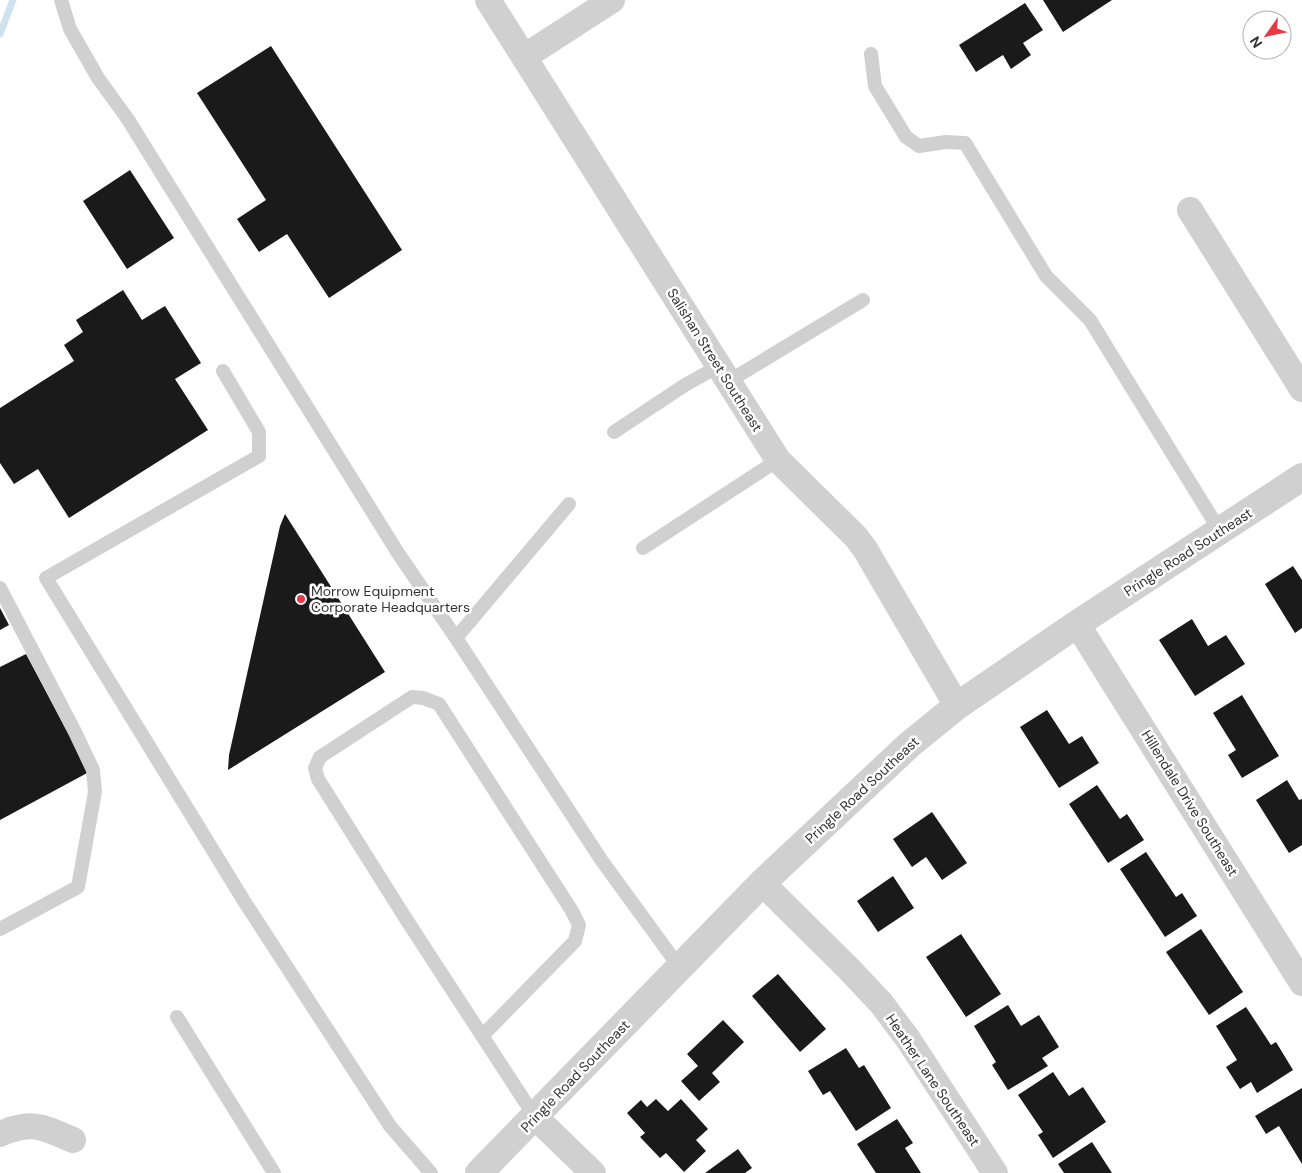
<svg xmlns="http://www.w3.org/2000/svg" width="1302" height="1173" font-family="'DM Sans',sans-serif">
  <rect width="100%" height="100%" fill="#fff"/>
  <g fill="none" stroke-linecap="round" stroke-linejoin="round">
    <path stroke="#cfe2ee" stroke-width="7" d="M 0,34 L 13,0"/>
  </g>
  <path fill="#1a1a1a" d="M 1043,0 L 1112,0 L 1063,32 Z
    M 1025,3 L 1043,30 L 1023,43 L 1031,55 L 1011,69 L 1003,55 L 976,72 L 959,45 Z
    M 271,46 L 402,250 L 329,298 L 287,234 L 259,252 L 237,219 L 266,200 L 197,93 Z
    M 130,170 L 174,238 L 127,269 L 83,201 Z
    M 123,290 L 142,320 L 165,306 L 201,363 L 175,379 L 208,430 L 69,518 L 38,469 L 14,484 L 0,463 L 0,408 L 74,361 L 64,345 L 83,332 L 76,320 Z
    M 285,514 L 385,672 L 228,770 L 229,755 L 280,526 Z
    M 1293,566 L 1302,580 L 1302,628 L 1295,633 L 1265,584 Z
    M 0,608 L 9,625 L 0,630 Z
    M 1192,619 L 1208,646 L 1226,635 L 1245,664 L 1195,696 L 1159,640 Z
    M 26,654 L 89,772 L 0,820 L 0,667 Z
    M 1242,695 L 1279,756 L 1242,778 L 1228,755 L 1236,750 L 1213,713 Z
    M 1047,710 L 1069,744 L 1082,736 L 1099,763 L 1059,788 L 1020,727 Z
    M 1287,780 L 1299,800 L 1302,799 L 1302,845 L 1289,853 L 1256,800 Z
    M 1097,785 L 1120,819 L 1127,814 L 1144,840 L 1108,863 L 1069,804 Z
    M 932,812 L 967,863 L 942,880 L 926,857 L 912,867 L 893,839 Z
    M 1146,852 L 1176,897 L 1182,893 L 1197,916 L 1165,937 L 1120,869 Z
    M 893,876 L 914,908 L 878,932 L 857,901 Z
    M 1201,929 L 1243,992 L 1209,1015 L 1166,952 Z
    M 961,934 L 1001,994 L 966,1017 L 926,957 Z
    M 778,974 L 826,1029 L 800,1052 L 752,996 Z
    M 1008,1005 L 1021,1026 L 1039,1015 L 1059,1047 L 1042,1058 L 1048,1066 L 1008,1090 L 992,1065 L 996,1062 L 974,1026 Z
    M 1246,1007 L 1271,1045 L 1276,1042 L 1293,1070 L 1257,1093 L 1251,1082 L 1240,1089 L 1226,1067 L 1237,1060 L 1216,1026 Z
    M 723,1020 L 744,1042 L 712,1073 L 720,1082 L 699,1101 L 681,1081 L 698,1066 L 687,1054 Z
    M 846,1048 L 859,1068 L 864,1065 L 891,1108 L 856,1131 L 830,1091 L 823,1095 L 808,1071 Z
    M 1053,1072 L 1069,1096 L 1083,1087 L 1106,1122 L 1053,1158 L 1038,1135 L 1043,1132 L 1018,1095 Z
    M 1302,1088 L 1302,1164 L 1279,1126 L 1266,1134 L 1255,1116 Z
    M 656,1099 L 668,1111 L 681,1099 L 708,1129 L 696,1140 L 706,1151 L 684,1172 L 666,1153 L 660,1158 L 640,1137 L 645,1133 L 627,1113 L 641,1100 L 647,1107 Z
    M 897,1119 L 913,1143 L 905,1148 L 921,1173 L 876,1173 L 857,1144 Z
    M 1092,1142 L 1112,1173 L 1064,1173 L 1058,1164 Z
    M 738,1149 L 752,1168 L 745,1173 L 705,1173 Z"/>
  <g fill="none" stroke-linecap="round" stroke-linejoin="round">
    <path stroke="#d0d0d0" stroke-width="14" d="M 61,0 L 70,29 L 98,78 L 127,118 L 398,553 L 456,638 L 602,861 L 680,968
      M 871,54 L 875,86 L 906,137 L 919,146 L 946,142 L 965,143 L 1046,276 L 1090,320 L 1220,531
      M 223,371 L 259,432 L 259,456 L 46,578 L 244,901 L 390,1126 L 431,1173
      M 729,381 L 863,300
      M 614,432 L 685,385 L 719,366
      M 643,548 L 778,460
      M 0,588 L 75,732 L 93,770 L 95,792 L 78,887 L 0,929
      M 456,638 L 569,504
      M 177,1017 L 274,1173
      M 482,1036 L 575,941 L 579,925 L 572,911 L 439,704 L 423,698 L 412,697 L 320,757 L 315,768 L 318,779 L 406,919 L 535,1117"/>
    <path stroke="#d0d0d0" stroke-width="26" d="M 488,0 L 778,460 L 856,537 L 865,549 L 957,706
      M 524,57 L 612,0
      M 1190,210 L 1302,389
      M 1077,624 L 1302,983
      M 762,883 L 848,968 L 881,1003 L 908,1039 L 995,1173
      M 535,1117 L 593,1173
      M 0,1134 C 31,1120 43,1127 73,1140"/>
    <path stroke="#d0d0d0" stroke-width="28" d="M 479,1173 L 762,883 L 909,745 L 957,706 L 1077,624 L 1302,477"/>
  </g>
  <circle fill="#e63946" stroke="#fff" stroke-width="2" cx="301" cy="599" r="5"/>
  <g text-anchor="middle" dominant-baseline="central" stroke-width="5" stroke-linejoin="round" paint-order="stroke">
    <g font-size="14" fill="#333" stroke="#fff">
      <text transform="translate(715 360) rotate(58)">Salishan Street Southeast</text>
      <text transform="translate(1188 552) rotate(-33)">Pringle Road Southeast</text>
      <text transform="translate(862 790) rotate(-43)">Pringle Road Southeast</text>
      <text transform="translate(1190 803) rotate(58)">Hillendale Drive Southeast</text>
      <text transform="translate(575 1076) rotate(-46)">Pringle Road Southeast</text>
      <text transform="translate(933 1080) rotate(56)">Heather Lane Southeast</text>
    </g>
    <g font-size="14" fill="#333" stroke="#fff" text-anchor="start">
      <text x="311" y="591">Morrow Equipment<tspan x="311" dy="16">Corporate Headquarters</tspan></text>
    </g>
  </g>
  <g transform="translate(1267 35) rotate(237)"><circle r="24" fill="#ffffff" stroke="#adadad"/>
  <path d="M0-4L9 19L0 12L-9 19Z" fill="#e63946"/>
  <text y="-8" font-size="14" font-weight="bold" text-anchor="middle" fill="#333333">N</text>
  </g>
</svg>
